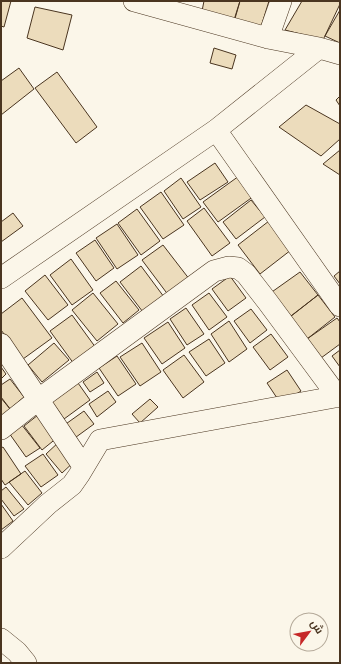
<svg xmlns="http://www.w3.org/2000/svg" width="341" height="664" font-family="'IBM Plex Sans',Cairo,sans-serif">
  <rect width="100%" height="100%" fill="#fbf6e9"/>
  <path fill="#ecdcbc" stroke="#4a3520" d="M 1,1 L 11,1 L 4,27 L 1,26 Z
    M 204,1 L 240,1 L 234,20 L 202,11 Z
    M 240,1 L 269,1 L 260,30 L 234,22 Z
    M 302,1 L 340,1 L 340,4 L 323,40 L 285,30 Z
    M 35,7 L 72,15 L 63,50 L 27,38 Z
    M 340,10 L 340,43 L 325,36 Z
    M 214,48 L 236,55 L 232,69 L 210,63 Z
    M 19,68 L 34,89 L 1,115 L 1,81 Z
    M 57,72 L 97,127 L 76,143 L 35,88 Z
    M 340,96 L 340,106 L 336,100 Z
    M 306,105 L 340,124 L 340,139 L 321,156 L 279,127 Z
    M 340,150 L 340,175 L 323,164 Z
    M 215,163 L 228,182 L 200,200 L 187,182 Z
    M 239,176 L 254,196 L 218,222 L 203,202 Z
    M 181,178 L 201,207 L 183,219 L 164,191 Z
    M 161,192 L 184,225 L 163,239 L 140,207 Z
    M 251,200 L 265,217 L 236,239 L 223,222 Z
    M 204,208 L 230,243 L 212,256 L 187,221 Z
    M 137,209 L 160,241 L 141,255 L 118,223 Z
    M 13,213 L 23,226 L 1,242 L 1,222 Z
    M 269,221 L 291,250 L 260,274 L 238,245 Z
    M 117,224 L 138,255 L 117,269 L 96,238 Z
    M 95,240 L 114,268 L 96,281 L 76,253 Z
    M 163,245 L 190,280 L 169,296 L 142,260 Z
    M 71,259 L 93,290 L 72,305 L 50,275 Z
    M 141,266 L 167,301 L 146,316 L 120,282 Z
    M 340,271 L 340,284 L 334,276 Z
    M 300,272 L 318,295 L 287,319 L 269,294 Z
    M 45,275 L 68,305 L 48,320 L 25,291 Z
    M 230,276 L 246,298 L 228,311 L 212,289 Z
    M 116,281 L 139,310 L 123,323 L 100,293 Z
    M 93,293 L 118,324 L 97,341 L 72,310 Z
    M 209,293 L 227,317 L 209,330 L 192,305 Z
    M 318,295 L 335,317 L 307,339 L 290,317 Z
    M 22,298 L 52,338 L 23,359 L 1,330 L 1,314 Z
    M 186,308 L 204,334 L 187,345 L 170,319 Z
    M 251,309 L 267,330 L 250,343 L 234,321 Z
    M 72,315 L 96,348 L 74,364 L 50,331 Z
    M 337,318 L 340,322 L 340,344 L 321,358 L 307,339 Z
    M 229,321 L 247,349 L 229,362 L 211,334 Z
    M 168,322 L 185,348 L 162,364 L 144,338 Z
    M 271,334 L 288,357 L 270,370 L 253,347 Z
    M 209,339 L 225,363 L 206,376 L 189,352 Z
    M 54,343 L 69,360 L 42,382 L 28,365 Z
    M 142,343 L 161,372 L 140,386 L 120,357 Z
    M 340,350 L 340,367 L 332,356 Z
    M 184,355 L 204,382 L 183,398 L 163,370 Z
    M 117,356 L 136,384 L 118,396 L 99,368 Z
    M 1,367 L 6,374 L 1,379 Z
    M 287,370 L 301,391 L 281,404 L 267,383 Z
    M 97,372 L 104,383 L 90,392 L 83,382 Z
    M 10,379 L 24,397 L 10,409 L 1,398 L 1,385 Z
    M 78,383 L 90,400 L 64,419 L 52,402 Z
    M 108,391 L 116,402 L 97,417 L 89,404 Z
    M 1,397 L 11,410 L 1,418 Z
    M 150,399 L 158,407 L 140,423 L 132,414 Z
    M 84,411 L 94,424 L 72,440 L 63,426 Z
    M 38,415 L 58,437 L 42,450 L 24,426 Z
    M 21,424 L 40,448 L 26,457 L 9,433 Z
    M 60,441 L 76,460 L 62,473 L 46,454 Z
    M 3,447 L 21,474 L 5,485 L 1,479 L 1,448 Z
    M 43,454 L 58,475 L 41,487 L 25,466 Z
    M 25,471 L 42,493 L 28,505 L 9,482 Z
    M 6,487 L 24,509 L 14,516 L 1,499 L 1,491 Z
    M 1,504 L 13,521 L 1,530 Z"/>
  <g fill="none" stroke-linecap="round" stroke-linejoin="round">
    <g stroke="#4a3520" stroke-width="22">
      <path id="minor" d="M 134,1 L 268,38 L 319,48 L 340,54
        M 268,38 L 281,1
        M 216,130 L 340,306
        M 1,278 L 216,130 L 319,48
        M 1,344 L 83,466
        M 1,429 L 39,399 L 214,271 L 229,267 L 238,268 L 246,274 L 267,301 L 338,397
        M 1,548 L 48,504 L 72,485 L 79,475 L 100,440 L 340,396
        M 1,639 L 17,652 L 26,663"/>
    </g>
    <use href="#minor" stroke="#fbf6e9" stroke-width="21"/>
  </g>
  <rect width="341" height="664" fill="none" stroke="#4a3520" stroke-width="4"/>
  <g transform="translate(309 632) rotate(58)"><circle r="19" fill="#fbf6e9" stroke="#b4a999"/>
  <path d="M0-3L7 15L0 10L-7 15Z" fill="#c62828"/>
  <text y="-6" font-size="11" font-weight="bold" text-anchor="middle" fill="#4a3520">ش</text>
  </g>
</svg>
